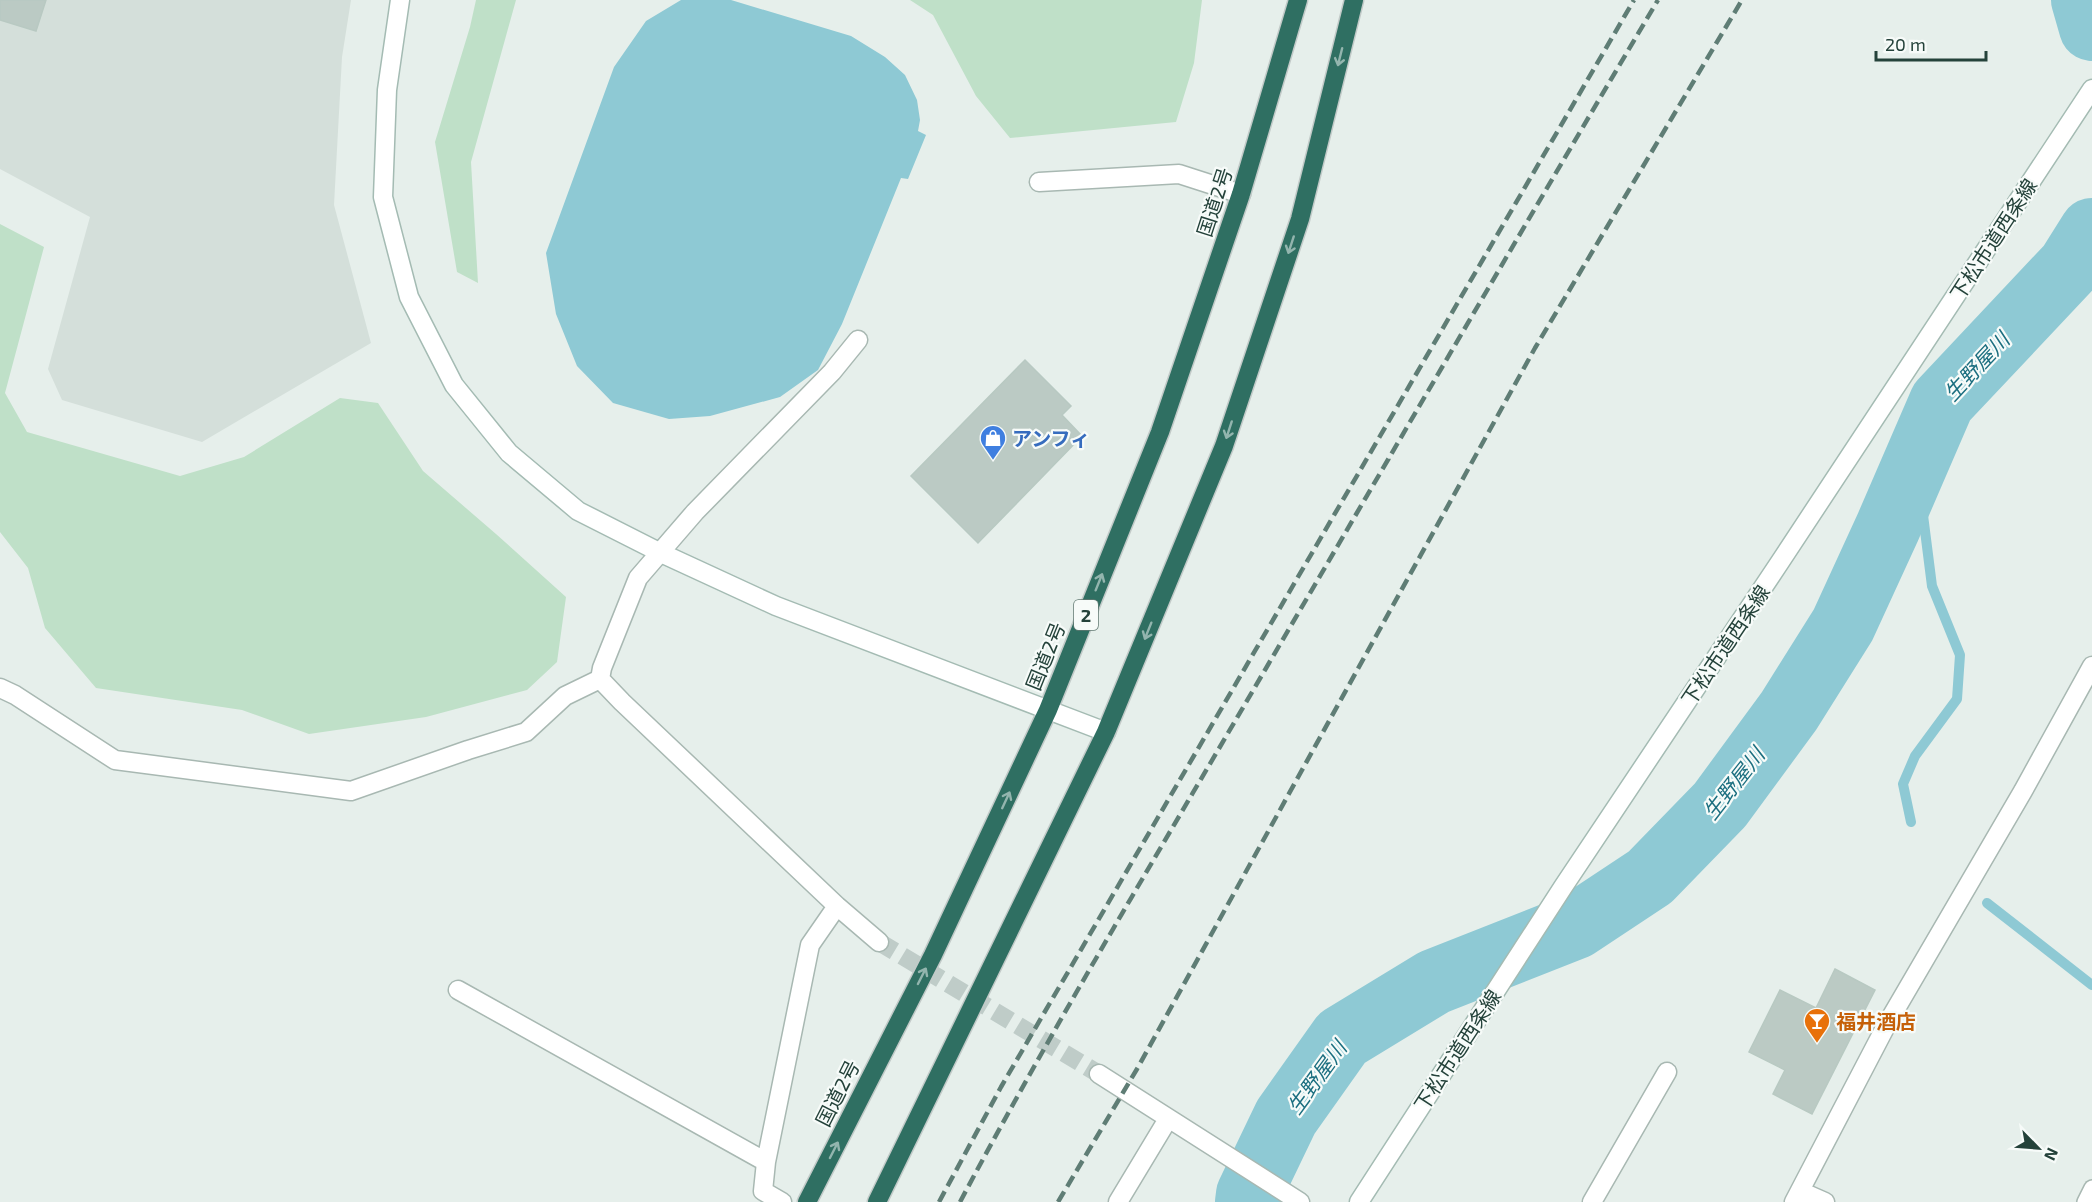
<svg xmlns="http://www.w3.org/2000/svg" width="2092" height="1202" font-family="'Exo 2','Noto Sans JP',sans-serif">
  <rect width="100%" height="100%" fill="#e6efeb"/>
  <path fill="#d4dfda" d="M 0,0 L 351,0 L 342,57 L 334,205 L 371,343 L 202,442 L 62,400 L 48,369 L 90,217 L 0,169 Z"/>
  <path fill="#bfe0c8" d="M 476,0 L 516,0 L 471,162 L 478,283 L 457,272 L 435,142 L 470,27 Z
    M 910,0 L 1202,0 L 1194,63 L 1176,122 L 1010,138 L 976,96 L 933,15 Z
    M 0,224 L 44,247 L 5,393 L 27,432 L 180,476 L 244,457 L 340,398 L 378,403 L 423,471 L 496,534 L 566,597 L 557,662 L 527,690 L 426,717 L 309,734 L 242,710 L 96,688 L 45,628 L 28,568 L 0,532 Z"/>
  <path fill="#8ec9d4" d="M 681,0 L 731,0 L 851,36 L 885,57 L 905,75 L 917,100 L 920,120 L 918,131 L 926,135 L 908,179 L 901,178 L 842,324 L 818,370 L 780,397 L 710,416 L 669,419 L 613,403 L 577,366 L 556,314 L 546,253 L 614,67 L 646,21 Z"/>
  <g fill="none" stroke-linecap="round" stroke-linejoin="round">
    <path stroke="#8ec9d4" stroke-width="10" d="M 1911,822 L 1903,784 L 1915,756 L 1957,699 L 1960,655 L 1932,586 L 1916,460
      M 1987,903 L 2092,985"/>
    <path stroke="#8ec9d4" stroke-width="66" d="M 2084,0 L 2092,28
      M 1248,1202 L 1249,1194 L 1286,1117 L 1342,1038 L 1434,982 L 1576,926 L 1650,877 L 1720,805 L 1789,711 L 1843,625 L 1888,527 L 1942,402 L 2070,266 L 2092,231"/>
  </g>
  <path fill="#bbcac4" stroke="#b8c9c2" stroke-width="1.5" d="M 0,0 L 46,0 L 36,31 L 0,20 Z
    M 1025,360 L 1071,406 L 1062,415 L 1082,436 L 978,543 L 911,476 Z
    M 1835,969 L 1875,990 L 1812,1114 L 1773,1094 L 1785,1070 L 1749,1052 L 1780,990 L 1816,1008 Z"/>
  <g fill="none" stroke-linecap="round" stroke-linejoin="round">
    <path stroke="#bfccc8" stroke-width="18" stroke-dasharray="18 9" stroke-linecap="butt" d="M 879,942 L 1099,1074"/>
    <g stroke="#a8b8b2" stroke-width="18">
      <path id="lane" d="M 2085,1202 L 2092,1188"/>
    </g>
    <g stroke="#a8b8b2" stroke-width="21">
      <path id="street" d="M 1039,182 L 1179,174 L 1241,194
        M 600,679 L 602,668 L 638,578 L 695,512 L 832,372 L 858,340
        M 600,679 L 622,702 L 837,906 L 879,942
        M 0,688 L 15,695 L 115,760 L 351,791 L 468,750 L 526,732 L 565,696 L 600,679
        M 458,990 L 766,1162
        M 1099,1074 L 1300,1202
        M 1800,1191 L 1825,1202
        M 782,1202 L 763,1191 L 766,1162 L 810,945 L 837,906
        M 1118,1202 L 1168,1119
        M 1592,1202 L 1667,1072
        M 1794,1202 L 1887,1024 L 2023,791 L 2092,666"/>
    </g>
    <g stroke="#a4bbb3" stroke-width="21">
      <path id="secondary" d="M 400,0 L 387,90 L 383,197 L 409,297 L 454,385 L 509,453 L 578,511 L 661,553 L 776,606 L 1106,732
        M 1359,1202 L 1563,887 L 1780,562 L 2092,89"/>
    </g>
    <g stroke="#c2cac8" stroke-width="21">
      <path id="highway" d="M 807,1202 L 933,955 L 1048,710 L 1160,432 L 1241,194 L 1298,0
        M 877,1202 L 1106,732 L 1224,446 L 1300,219 L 1354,0"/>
    </g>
    <use href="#lane" stroke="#fff" stroke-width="15"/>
    <use href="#street" stroke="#fff" stroke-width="18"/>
    <use href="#secondary" stroke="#fff" stroke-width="18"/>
    <use href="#highway" stroke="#2f6f62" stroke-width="18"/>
    <path stroke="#5f7d75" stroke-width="4.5" stroke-dasharray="12 6" stroke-linecap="butt" d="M 939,1202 L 1001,1087 L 1634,0
      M 960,1202 C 1055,1023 1160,850 1262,675 C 1394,450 1525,224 1658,0
      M 1058,1202 L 1137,1069 L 1535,348 L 1742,0"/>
  </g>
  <defs><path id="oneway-shaft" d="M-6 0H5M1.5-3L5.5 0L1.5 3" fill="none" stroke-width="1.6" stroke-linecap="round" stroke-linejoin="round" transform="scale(1.5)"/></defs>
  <g stroke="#93b5ae">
    <use href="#oneway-shaft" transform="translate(1340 57) rotate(104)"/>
    <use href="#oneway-shaft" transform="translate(1291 245) rotate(108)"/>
    <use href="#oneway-shaft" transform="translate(1229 430) rotate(108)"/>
    <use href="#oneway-shaft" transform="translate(1099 582) rotate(-68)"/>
    <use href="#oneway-shaft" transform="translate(1148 631) rotate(112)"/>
    <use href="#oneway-shaft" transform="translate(1006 800) rotate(-65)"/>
    <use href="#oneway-shaft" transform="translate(922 976) rotate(-63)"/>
    <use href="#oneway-shaft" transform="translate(834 1150) rotate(-63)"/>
  </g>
  <defs>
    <g id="shop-pin" transform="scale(1.35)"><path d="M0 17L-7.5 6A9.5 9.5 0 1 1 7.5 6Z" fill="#3f7fe0" stroke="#f7fbf9"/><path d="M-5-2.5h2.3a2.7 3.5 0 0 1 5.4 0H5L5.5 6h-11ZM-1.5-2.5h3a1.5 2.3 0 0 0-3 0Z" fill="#fff"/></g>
    <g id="bar-pin" transform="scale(1.35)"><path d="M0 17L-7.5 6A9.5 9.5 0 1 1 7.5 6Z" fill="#e8710a" stroke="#f7fbf9"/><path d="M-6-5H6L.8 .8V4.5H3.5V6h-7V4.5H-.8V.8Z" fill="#fff"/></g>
  </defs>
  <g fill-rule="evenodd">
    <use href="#shop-pin" x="993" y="438"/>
    <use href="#bar-pin" x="1817" y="1021"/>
  </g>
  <g text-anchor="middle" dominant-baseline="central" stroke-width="4.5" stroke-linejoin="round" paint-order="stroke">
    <rect fill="#f7fbf9" stroke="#637a73" stroke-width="1.5" x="1074" y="600" width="24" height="30" rx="4.5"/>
    <g font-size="18" font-weight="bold" fill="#24423a">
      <text x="1086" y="615">2</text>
    </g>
    <g font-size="20" fill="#24423a" stroke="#f7fbf9">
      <text transform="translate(1214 202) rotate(-72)">国道2号</text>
      <text transform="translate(1993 239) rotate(-57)">下松市道西条線</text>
      <text transform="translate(1725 645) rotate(-56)">下松市道西条線</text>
      <text transform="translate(1045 656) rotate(-68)">国道2号</text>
      <text transform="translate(1457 1050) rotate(-57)">下松市道西条線</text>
      <text transform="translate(837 1093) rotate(-63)">国道2号</text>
    </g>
    <g font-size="20" font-weight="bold" fill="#366cbe" stroke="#f7fbf9" text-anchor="start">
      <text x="1012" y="438">アンフィ</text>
    </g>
    <g font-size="20" font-weight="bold" fill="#c56008" stroke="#f7fbf9" text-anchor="start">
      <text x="1836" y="1021">福井酒店</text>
    </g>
    <g font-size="21" font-style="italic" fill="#1c6f80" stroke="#f7fbf9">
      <text transform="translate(1976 366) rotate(-47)">生野屋川</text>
      <text transform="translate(1733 783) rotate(-52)">生野屋川</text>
      <text transform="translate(1316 1077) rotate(-54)">生野屋川</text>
    </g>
  </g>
  <g transform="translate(2038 1148) rotate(115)" stroke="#f7fbf9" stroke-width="4.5" paint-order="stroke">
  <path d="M0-4.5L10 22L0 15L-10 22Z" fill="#24423a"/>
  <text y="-9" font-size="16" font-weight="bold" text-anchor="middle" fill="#24423a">N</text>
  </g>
  <path d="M1876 51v9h110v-9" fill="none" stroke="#24423a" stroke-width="3"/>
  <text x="1885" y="51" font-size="18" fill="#24423a" stroke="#f7fbf9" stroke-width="4.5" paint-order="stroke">20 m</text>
</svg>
